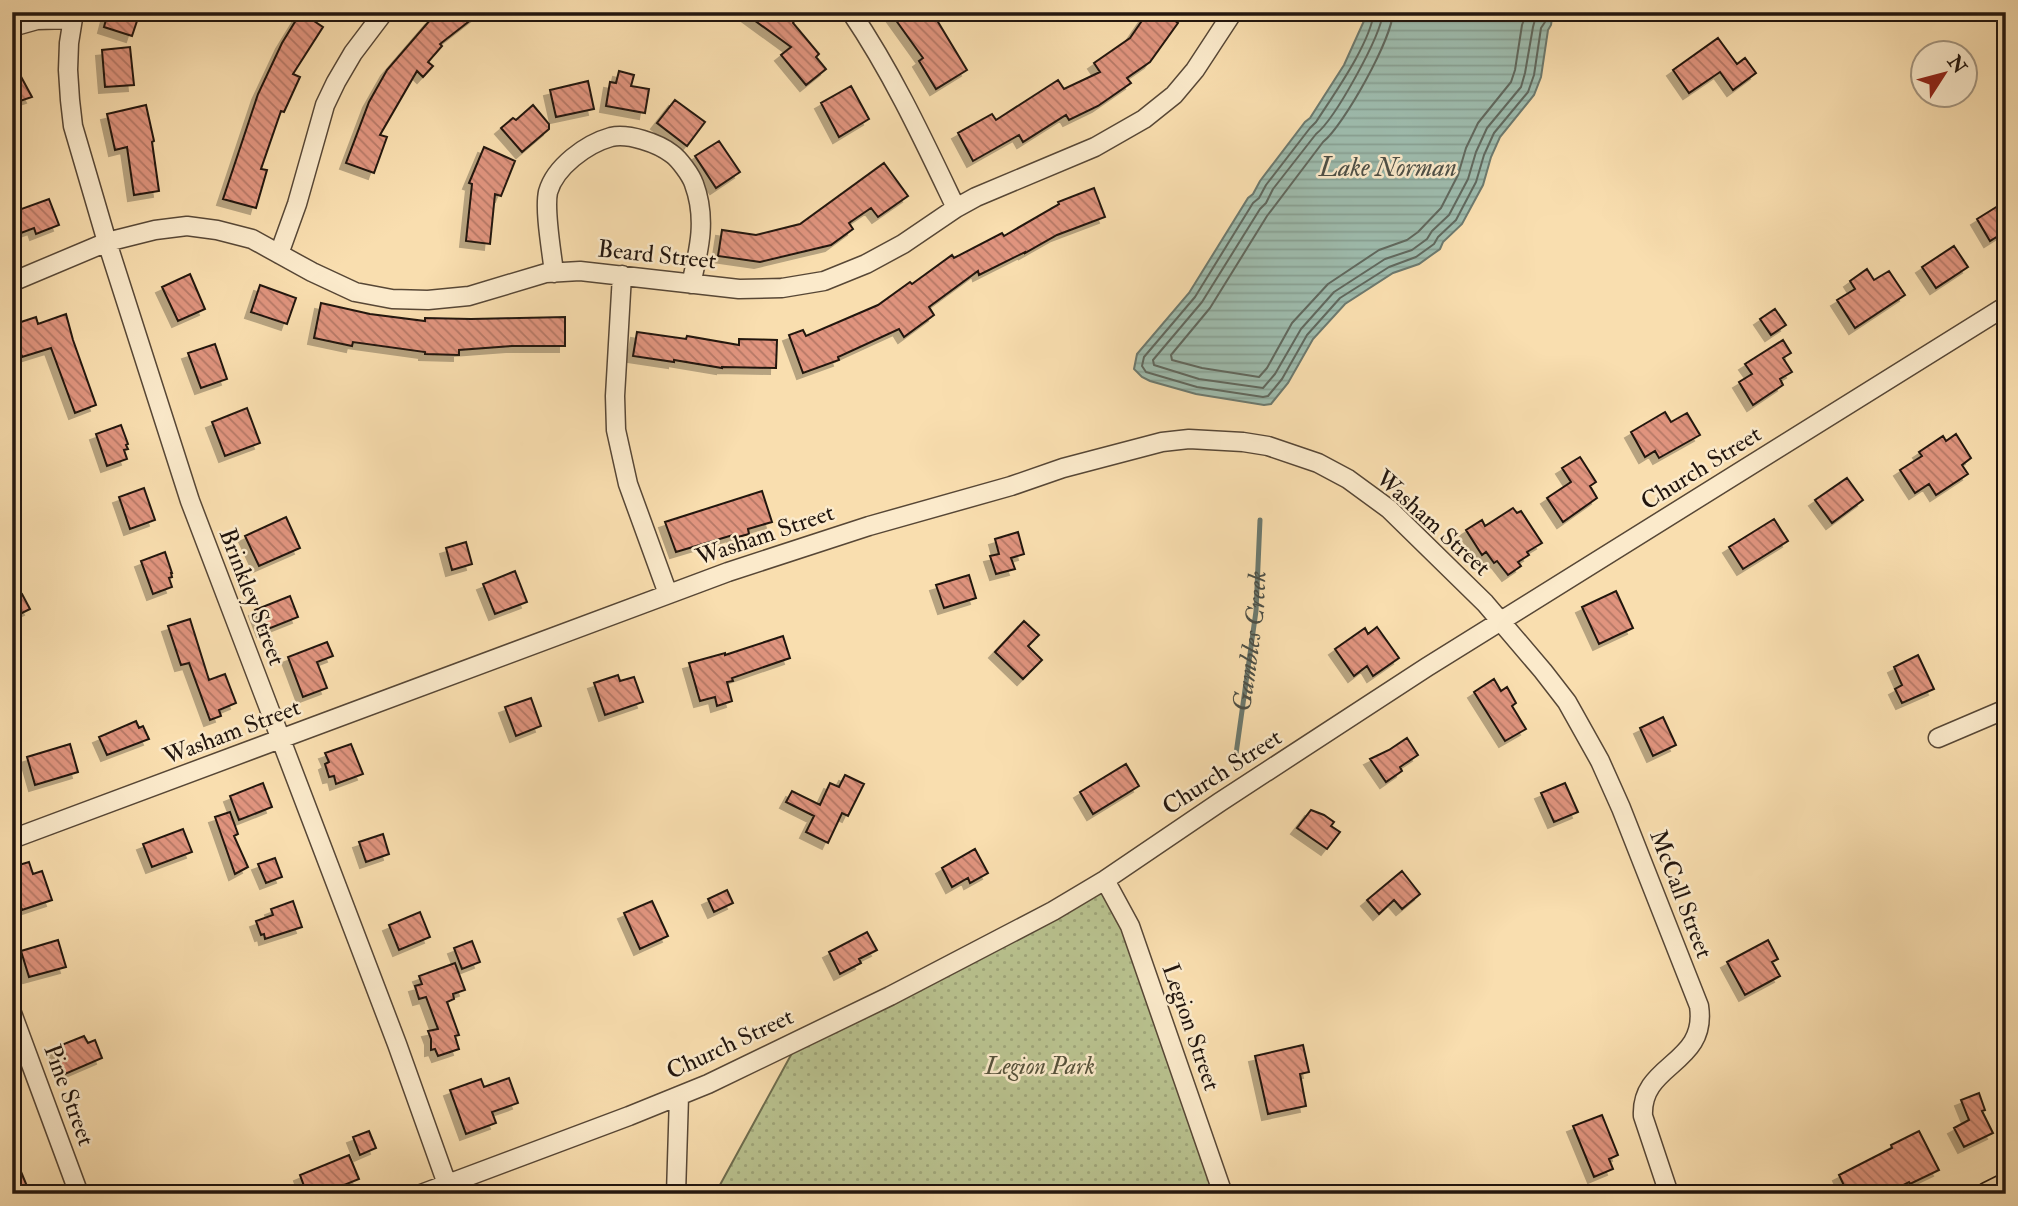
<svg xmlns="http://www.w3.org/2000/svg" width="2018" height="1206" font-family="'IM FELL Double Pica',serif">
  <defs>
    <pattern id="park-dots" width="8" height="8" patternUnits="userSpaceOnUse" patternTransform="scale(1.75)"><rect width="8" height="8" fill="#b9c28f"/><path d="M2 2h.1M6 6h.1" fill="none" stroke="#9fa67a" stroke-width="1.8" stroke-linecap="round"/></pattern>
    <pattern id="water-rules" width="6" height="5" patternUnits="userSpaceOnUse" patternTransform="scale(1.75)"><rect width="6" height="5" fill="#9ebcae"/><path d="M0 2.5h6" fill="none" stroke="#88a194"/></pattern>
    <pattern id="building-back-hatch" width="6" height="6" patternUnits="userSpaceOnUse" patternTransform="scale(1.75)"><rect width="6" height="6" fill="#e0947e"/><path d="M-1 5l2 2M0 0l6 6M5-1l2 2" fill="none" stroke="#b57866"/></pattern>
    <filter id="shadow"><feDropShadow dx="-6" dy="6" stdDeviation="0" flood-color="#0004"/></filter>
  </defs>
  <rect width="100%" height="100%" fill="#f9deaf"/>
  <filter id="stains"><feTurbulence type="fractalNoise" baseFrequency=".00286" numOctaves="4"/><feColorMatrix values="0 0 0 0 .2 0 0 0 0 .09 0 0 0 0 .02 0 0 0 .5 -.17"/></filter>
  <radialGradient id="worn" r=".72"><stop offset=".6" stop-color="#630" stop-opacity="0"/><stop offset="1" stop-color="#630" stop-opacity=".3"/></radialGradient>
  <path fill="url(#park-dots)" stroke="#6d6c4e" stroke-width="2" d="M 1105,880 L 1223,1194 L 715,1194 L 797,1044 Z"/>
  <path fill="url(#water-rules)" stroke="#6c796e" stroke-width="2" d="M 1368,12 L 1553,12 L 1551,25 L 1548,30 L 1541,77 L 1534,95 L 1500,137 L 1491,157 L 1483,185 L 1462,224 L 1443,242 L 1440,249 L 1419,264 L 1393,273 L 1345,304 L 1313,339 L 1288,383 L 1271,404 L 1264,405 L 1196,394 L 1150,381 L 1142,377 L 1134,369 L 1137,354 L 1189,293 L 1248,198 L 1253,194 L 1260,181 L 1305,122 L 1310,118 L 1344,65 Z"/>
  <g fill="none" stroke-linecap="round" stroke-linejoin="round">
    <path stroke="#60685e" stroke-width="2" d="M 1374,12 C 1370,44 1334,94 1316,122 L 1310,128 L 1266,185 L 1259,198 L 1253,203 L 1195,297 L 1144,357 L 1142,366 L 1146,372 L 1197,387 L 1263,397 L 1268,396 L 1282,379 L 1307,335 L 1340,298 L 1389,267 L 1416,257 L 1434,244 L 1438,237 L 1456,220 L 1476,182 L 1484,155 L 1494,133 L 1528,92 L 1534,75 L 1541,28 L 1545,22 L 1546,12
      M 1383,12 C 1381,36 1335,119 1316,134 L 1273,189 L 1266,203 L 1260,209 L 1202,302 L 1153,360 L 1154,365 L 1199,379 L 1263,388 L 1275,374 L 1301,329 L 1334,292 L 1385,259 L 1412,250 L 1427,239 L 1432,231 L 1449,215 L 1468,179 L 1476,152 L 1487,128 L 1521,87 L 1525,73 L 1533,27 L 1537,12
      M 1393,12 C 1392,39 1344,125 1323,142 L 1267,216 L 1210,308 L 1171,355 L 1172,360 L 1202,368 L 1259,377 L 1267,368 L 1292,323 L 1328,284 L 1379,250 L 1407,240 L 1418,232 L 1441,208 L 1458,175 L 1466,148 L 1478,123 L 1511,82 L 1515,70 L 1522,25 L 1527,12"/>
    <path stroke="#6c796e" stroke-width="5" id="s1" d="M 1235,761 L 1256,611 L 1260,520"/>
  </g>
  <path fill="url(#building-back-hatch)" stroke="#21150e" stroke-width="2" filter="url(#shadow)" d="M 108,12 L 140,12 L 132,36 L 104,27 Z
    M 301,12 L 321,12 L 314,21 L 323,27 L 293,74 L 300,77 L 284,112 L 281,111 L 261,169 L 267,170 L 256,208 L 223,199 L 258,94 L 282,43 Z
    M 440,12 L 481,12 L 440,44 L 442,46 L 428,62 L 433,66 L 423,77 L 417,71 L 380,135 L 387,137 L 374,173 L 346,163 L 369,102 L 387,70 L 431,19 Z
    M 743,12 L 789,12 L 796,18 L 793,23 L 819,54 L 816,57 L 826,69 L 806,85 L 781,55 L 791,47 Z
    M 890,12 L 932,12 L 967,70 L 936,89 L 919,61 L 923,58 Z
    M 1148,12 L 1163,12 L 1178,23 L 1150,62 L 1127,78 L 1131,83 L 1098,106 L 1069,120 L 1066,115 L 1023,142 L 1019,135 L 973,161 L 958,133 L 992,114 L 996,120 L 1058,80 L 1064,89 L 1100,72 L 1094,63 L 1130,38 Z
    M 1718,38 L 1737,64 L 1745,58 L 1756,73 L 1733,90 L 1720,72 L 1689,93 L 1673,70 Z
    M 130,47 L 134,85 L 105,87 L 102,50 Z
    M 12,60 L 32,97 L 17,102 L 16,98 L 12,99 Z
    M 619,71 L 634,75 L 631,86 L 649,89 L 645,113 L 606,106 L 610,82 L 616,83 Z
    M 588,81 L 594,109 L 556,117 L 550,90 Z
    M 851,86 L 869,119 L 839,137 L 821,103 Z
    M 675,100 L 705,122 L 687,146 L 657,123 Z
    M 146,105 L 154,141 L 152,142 L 159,191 L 134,195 L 127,147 L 115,150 L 107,114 Z
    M 533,105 L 549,124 L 549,129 L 522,152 L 501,128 L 513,118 L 516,120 Z
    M 719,141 L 740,172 L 716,188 L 695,156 Z
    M 484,147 L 515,161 L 501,196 L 495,194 L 490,244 L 466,241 L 472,184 L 469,183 Z
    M 884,163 L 908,196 L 878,217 L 871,208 L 849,223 L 853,229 L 831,245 L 760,262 L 718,256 L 722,230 L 756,235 L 800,224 Z
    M 1094,188 L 1105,217 L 1057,235 L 1025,253 L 1025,252 L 979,275 L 978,271 L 929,307 L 934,315 L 904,337 L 899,329 L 838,357 L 839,360 L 803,373 L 789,335 L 803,330 L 806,336 L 878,305 L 910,282 L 912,284 L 952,255 L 954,258 L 1002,233 L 1004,236 L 1059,204 L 1058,202 Z
    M 49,199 L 59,225 L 36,234 L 34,228 L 21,233 L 13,212 Z
    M 2006,201 L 2006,231 L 1990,241 L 1977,219 Z
    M 1954,246 L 1968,267 L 1936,288 L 1922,267 Z
    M 1867,269 L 1874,280 L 1889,271 L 1905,295 L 1855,328 L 1837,300 L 1855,289 L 1850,281 Z
    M 190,274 L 205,309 L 178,321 L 162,287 Z
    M 260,285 L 296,298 L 287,324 L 251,312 Z
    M 321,303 L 370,314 L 425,321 L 425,318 L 471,319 L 565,317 L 565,346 L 512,346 L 459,350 L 459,355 L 425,354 L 425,352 L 353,342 L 352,346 L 314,338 Z
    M 1775,309 L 1786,325 L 1771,335 L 1760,319 Z
    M 66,314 L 73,340 L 96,405 L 75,413 L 51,348 L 22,357 L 12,325 L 36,317 L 38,324 Z
    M 637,332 L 686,339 L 687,336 L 739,345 L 739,339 L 777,340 L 776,368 L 722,367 L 722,368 L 674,360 L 674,362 L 633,356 Z
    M 1783,340 L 1791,353 L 1783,358 L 1792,372 L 1780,379 L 1783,385 L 1753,405 L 1739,382 L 1752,374 L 1745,364 Z
    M 215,344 L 227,379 L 201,388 L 188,353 Z
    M 247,408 L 260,443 L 225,456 L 212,422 Z
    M 1665,412 L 1671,422 L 1687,413 L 1700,435 L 1659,458 L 1655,451 L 1645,457 L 1631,432 Z
    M 121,425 L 128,444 L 126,445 L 128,449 L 124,450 L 127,459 L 107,466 L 96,434 Z
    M 1956,434 L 1971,458 L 1962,465 L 1968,474 L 1936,495 L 1929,484 L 1915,493 L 1900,470 L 1922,456 L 1919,452 L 1943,436 L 1946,441 Z
    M 1580,457 L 1596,482 L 1590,486 L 1597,498 L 1563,522 L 1547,498 L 1571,482 L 1562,468 Z
    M 1847,478 L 1863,500 L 1832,523 L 1815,500 Z
    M 144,488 L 155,520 L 130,529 L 119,497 Z
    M 762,491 L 772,522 L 748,529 L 749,534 L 734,538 L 733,535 L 676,552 L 665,522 Z
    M 1513,508 L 1517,513 L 1521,511 L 1542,543 L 1527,552 L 1529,555 L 1518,562 L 1521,566 L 1508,575 L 1497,561 L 1494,563 L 1486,552 L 1482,555 L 1466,530 L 1482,520 L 1485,526 Z
    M 286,517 L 300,548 L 259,566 L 245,536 Z
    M 1774,519 L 1788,541 L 1743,569 L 1729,547 Z
    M 1018,532 L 1024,554 L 1011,558 L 1015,569 L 996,574 L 990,556 L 999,554 L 995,539 Z
    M 466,542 L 472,564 L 452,570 L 446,548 Z
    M 165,552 L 172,573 L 171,573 L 172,577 L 169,578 L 172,587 L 153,594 L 141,561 Z
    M 515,571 L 527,602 L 495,614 L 483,584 Z
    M 969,575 L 976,598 L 944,608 L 936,585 Z
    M 1616,591 L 1633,628 L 1599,644 L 1582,607 Z
    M 22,594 L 30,609 L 12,618 L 12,599 Z
    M 290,596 L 298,617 L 263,631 L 255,610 Z
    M 190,619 L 209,680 L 225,674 L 236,703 L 219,710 L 221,716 L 210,720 L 189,663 L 181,665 L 168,626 Z
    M 1024,621 L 1039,635 L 1028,646 L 1042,660 L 1023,679 L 995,652 Z
    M 1377,627 L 1399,658 L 1373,676 L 1367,666 L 1354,676 L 1335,649 L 1365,628 L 1368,634 Z
    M 783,636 L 790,658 L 732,678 L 733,681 L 727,682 L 732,701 L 717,706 L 715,697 L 700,701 L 689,663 L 725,653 L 725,655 Z
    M 327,642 L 333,656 L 317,662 L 327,688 L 303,697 L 288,657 Z
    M 1918,655 L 1934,689 L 1902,703 L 1895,689 L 1902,685 L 1894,667 Z
    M 618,675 L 620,681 L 634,677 L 643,702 L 605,715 L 594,683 Z
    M 1494,679 L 1501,691 L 1507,687 L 1516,703 L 1512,706 L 1526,729 L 1505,741 L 1474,692 Z
    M 531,698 L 541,726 L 516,736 L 505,707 Z
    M 1663,717 L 1676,745 L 1653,756 L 1640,728 Z
    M 136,721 L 139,728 L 143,726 L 149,739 L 107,755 L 99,737 Z
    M 1407,738 L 1418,755 L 1400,767 L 1402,771 L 1386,782 L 1370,759 L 1389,750 Z
    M 70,744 L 78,772 L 35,785 L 27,757 Z
    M 351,744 L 363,774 L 336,784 L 334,776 L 329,777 L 325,764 L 329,762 L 325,753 Z
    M 1126,764 L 1139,786 L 1093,814 L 1080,792 Z
    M 845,775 L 864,784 L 848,816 L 842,813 L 828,843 L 806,832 L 814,816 L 786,802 L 792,791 L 820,805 L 830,783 L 839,787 Z
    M 263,783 L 272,807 L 239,820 L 230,796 Z
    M 1565,783 L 1578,812 L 1554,822 L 1541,793 Z
    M 1311,810 L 1324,815 L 1334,822 L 1331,826 L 1340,832 L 1327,849 L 1297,828 Z
    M 230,812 L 238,834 L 234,836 L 248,867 L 235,874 L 215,817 Z
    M 183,829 L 192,852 L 152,867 L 143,844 Z
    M 383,834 L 389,854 L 366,862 L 359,842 Z
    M 975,849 L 988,873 L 970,883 L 968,878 L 952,887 L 942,868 Z
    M 275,858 L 282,877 L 266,883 L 258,864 Z
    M 29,862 L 33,874 L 42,871 L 52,900 L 22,910 L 17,896 L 12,898 L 12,867 Z
    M 1402,871 L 1420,894 L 1402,909 L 1394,900 L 1379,914 L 1367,900 Z
    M 727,890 L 733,903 L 714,912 L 708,899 Z
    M 293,901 L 302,927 L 265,939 L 264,934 L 261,935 L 256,921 L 273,915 L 271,909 Z
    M 652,901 L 668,936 L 640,949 L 624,913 Z
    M 420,912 L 430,937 L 399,950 L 389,925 Z
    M 867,932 L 877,950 L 859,959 L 861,963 L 840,974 L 829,952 Z
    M 58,940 L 66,967 L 29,977 L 21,951 Z
    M 1768,940 L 1778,959 L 1772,962 L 1780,976 L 1745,995 L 1727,962 Z
    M 472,941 L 480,962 L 462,969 L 454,948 Z
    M 455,963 L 465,990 L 453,994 L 454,999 L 447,1002 L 459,1035 L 455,1036 L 459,1049 L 438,1056 L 435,1049 L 431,1050 L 431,1039 L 428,1031 L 438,1029 L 426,997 L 419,999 L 415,986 L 422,984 L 419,976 Z
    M 84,1036 L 88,1043 L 95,1040 L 102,1058 L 65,1074 L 54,1048 Z
    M 1303,1045 L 1309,1072 L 1300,1074 L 1306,1106 L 1268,1114 L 1255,1056 Z
    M 509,1078 L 518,1103 L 492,1112 L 496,1123 L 466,1134 L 450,1090 L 481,1079 L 484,1087 Z
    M 1979,1093 L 1985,1110 L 1982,1111 L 1993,1133 L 1964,1147 L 1954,1128 L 1969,1120 L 1961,1100 Z
    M 1602,1115 L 1618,1155 L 1609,1159 L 1613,1169 L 1594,1177 L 1573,1126 Z
    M 369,1131 L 376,1148 L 360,1155 L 353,1137 Z
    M 1919,1131 L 1939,1170 L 1910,1184 L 1909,1182 L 1886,1194 L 1848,1194 L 1839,1175 L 1892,1148 L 1891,1145 Z
    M 12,1150 L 29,1191 L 22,1194 L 12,1194 Z
    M 349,1155 L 359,1179 L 322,1194 L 307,1194 L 300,1175 Z"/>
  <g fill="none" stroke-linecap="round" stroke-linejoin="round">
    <g stroke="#574736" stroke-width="21">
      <path id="minor" d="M 74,12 L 69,43 L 68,70 L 70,100 L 73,126 L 107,242 L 190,501 L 397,1044 L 447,1184
        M 851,12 C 893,74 924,141 956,208
        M 12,27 L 37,20 L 72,19
        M 279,254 L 297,204 L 325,105 L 336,82 L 353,53 L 384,12
        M 554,273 C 552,253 544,211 548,192 C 555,167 586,144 611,137 C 628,133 658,143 672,154 C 679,159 691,175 694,184 C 707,219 699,250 691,284
        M 622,275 L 615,396 L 616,430 L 628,484 L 668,594
        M 12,282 L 107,242 L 155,230 L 187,226 L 217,230 L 252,239 L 312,272 L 355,292 L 392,299 L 428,300 L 469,296 L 546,273 L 580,271 L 739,289 L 782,288 L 824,281 L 866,264 L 903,244 L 956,208 L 976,197 L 1095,147 L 1144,119 L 1174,95 L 1195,70 L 1233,12
        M 1938,738 L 2006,709
        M 12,839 L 728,572 L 869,526 L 1011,486 L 1063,468 L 1162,442 L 1189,439 L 1243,442 L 1268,446 L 1318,463 L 1348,479 L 1389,509 L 1485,603 L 1543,671 L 1567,702 L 1600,761 L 1621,808 L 1699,1006 C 1708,1065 1640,1063 1643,1116 L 1669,1194
        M 1105,880 L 1130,926 L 1223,1194
        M 12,1013 L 79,1194
        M 421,1194 L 629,1116 L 708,1084 L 890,996 L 1053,911 L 1105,880 L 1220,802 L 1427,667 L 2006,306
        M 676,1194 L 679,1096"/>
    </g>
    <g stroke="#21150e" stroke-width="26">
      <path id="major" d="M 1988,1194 L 2006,1185"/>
    </g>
    <use href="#minor" stroke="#fbeacb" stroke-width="18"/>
    <use href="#major" stroke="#f9deaf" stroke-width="23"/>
  </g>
  <g text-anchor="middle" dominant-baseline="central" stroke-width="5" stroke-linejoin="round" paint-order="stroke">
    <g font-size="24" fill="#21150e" stroke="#fbeacb">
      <text transform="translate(657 255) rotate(6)">Beard Street</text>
      <text transform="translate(1701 468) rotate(-32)">Church Street</text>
      <text transform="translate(1433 523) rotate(42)">Washam Street</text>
      <text transform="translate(765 535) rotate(-19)">Washam Street</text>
      <text transform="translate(252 597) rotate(69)">Brinkley Street</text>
      <text transform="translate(232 732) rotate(-21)">Washam Street</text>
      <text transform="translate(1222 772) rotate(-33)">Church Street</text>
      <text transform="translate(1681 894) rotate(69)">McCall Street</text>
      <text transform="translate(1191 1027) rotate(71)">Legion Street</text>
      <text transform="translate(730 1044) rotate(-25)">Church Street</text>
      <text transform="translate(69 1095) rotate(70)">Pine Street</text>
    </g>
    <g font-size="24" font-style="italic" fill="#56523b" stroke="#fbeacb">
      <text x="1040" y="1066">Legion Park</text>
    </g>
    <g font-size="26" font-style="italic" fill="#4d4f46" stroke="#fbeacb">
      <text x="1388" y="168">Lake Norman</text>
      <text stroke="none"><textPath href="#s1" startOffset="121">Gambles Creek</textPath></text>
    </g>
  </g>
  <rect width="2018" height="1206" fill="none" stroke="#f9deaf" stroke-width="42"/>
  <rect x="14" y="14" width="1990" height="1178" fill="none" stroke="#21150e" stroke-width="3.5"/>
  <rect x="21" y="21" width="1976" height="1164" fill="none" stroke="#21150e" stroke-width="2"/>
  <g transform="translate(1944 74) rotate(54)"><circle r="33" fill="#fbeacb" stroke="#a4957f" stroke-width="2"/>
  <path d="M0-5L12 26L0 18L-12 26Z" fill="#8f2418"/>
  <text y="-10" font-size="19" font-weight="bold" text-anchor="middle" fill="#21150e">N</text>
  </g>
  <rect width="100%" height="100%" filter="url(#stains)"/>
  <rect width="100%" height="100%" fill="url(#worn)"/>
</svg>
